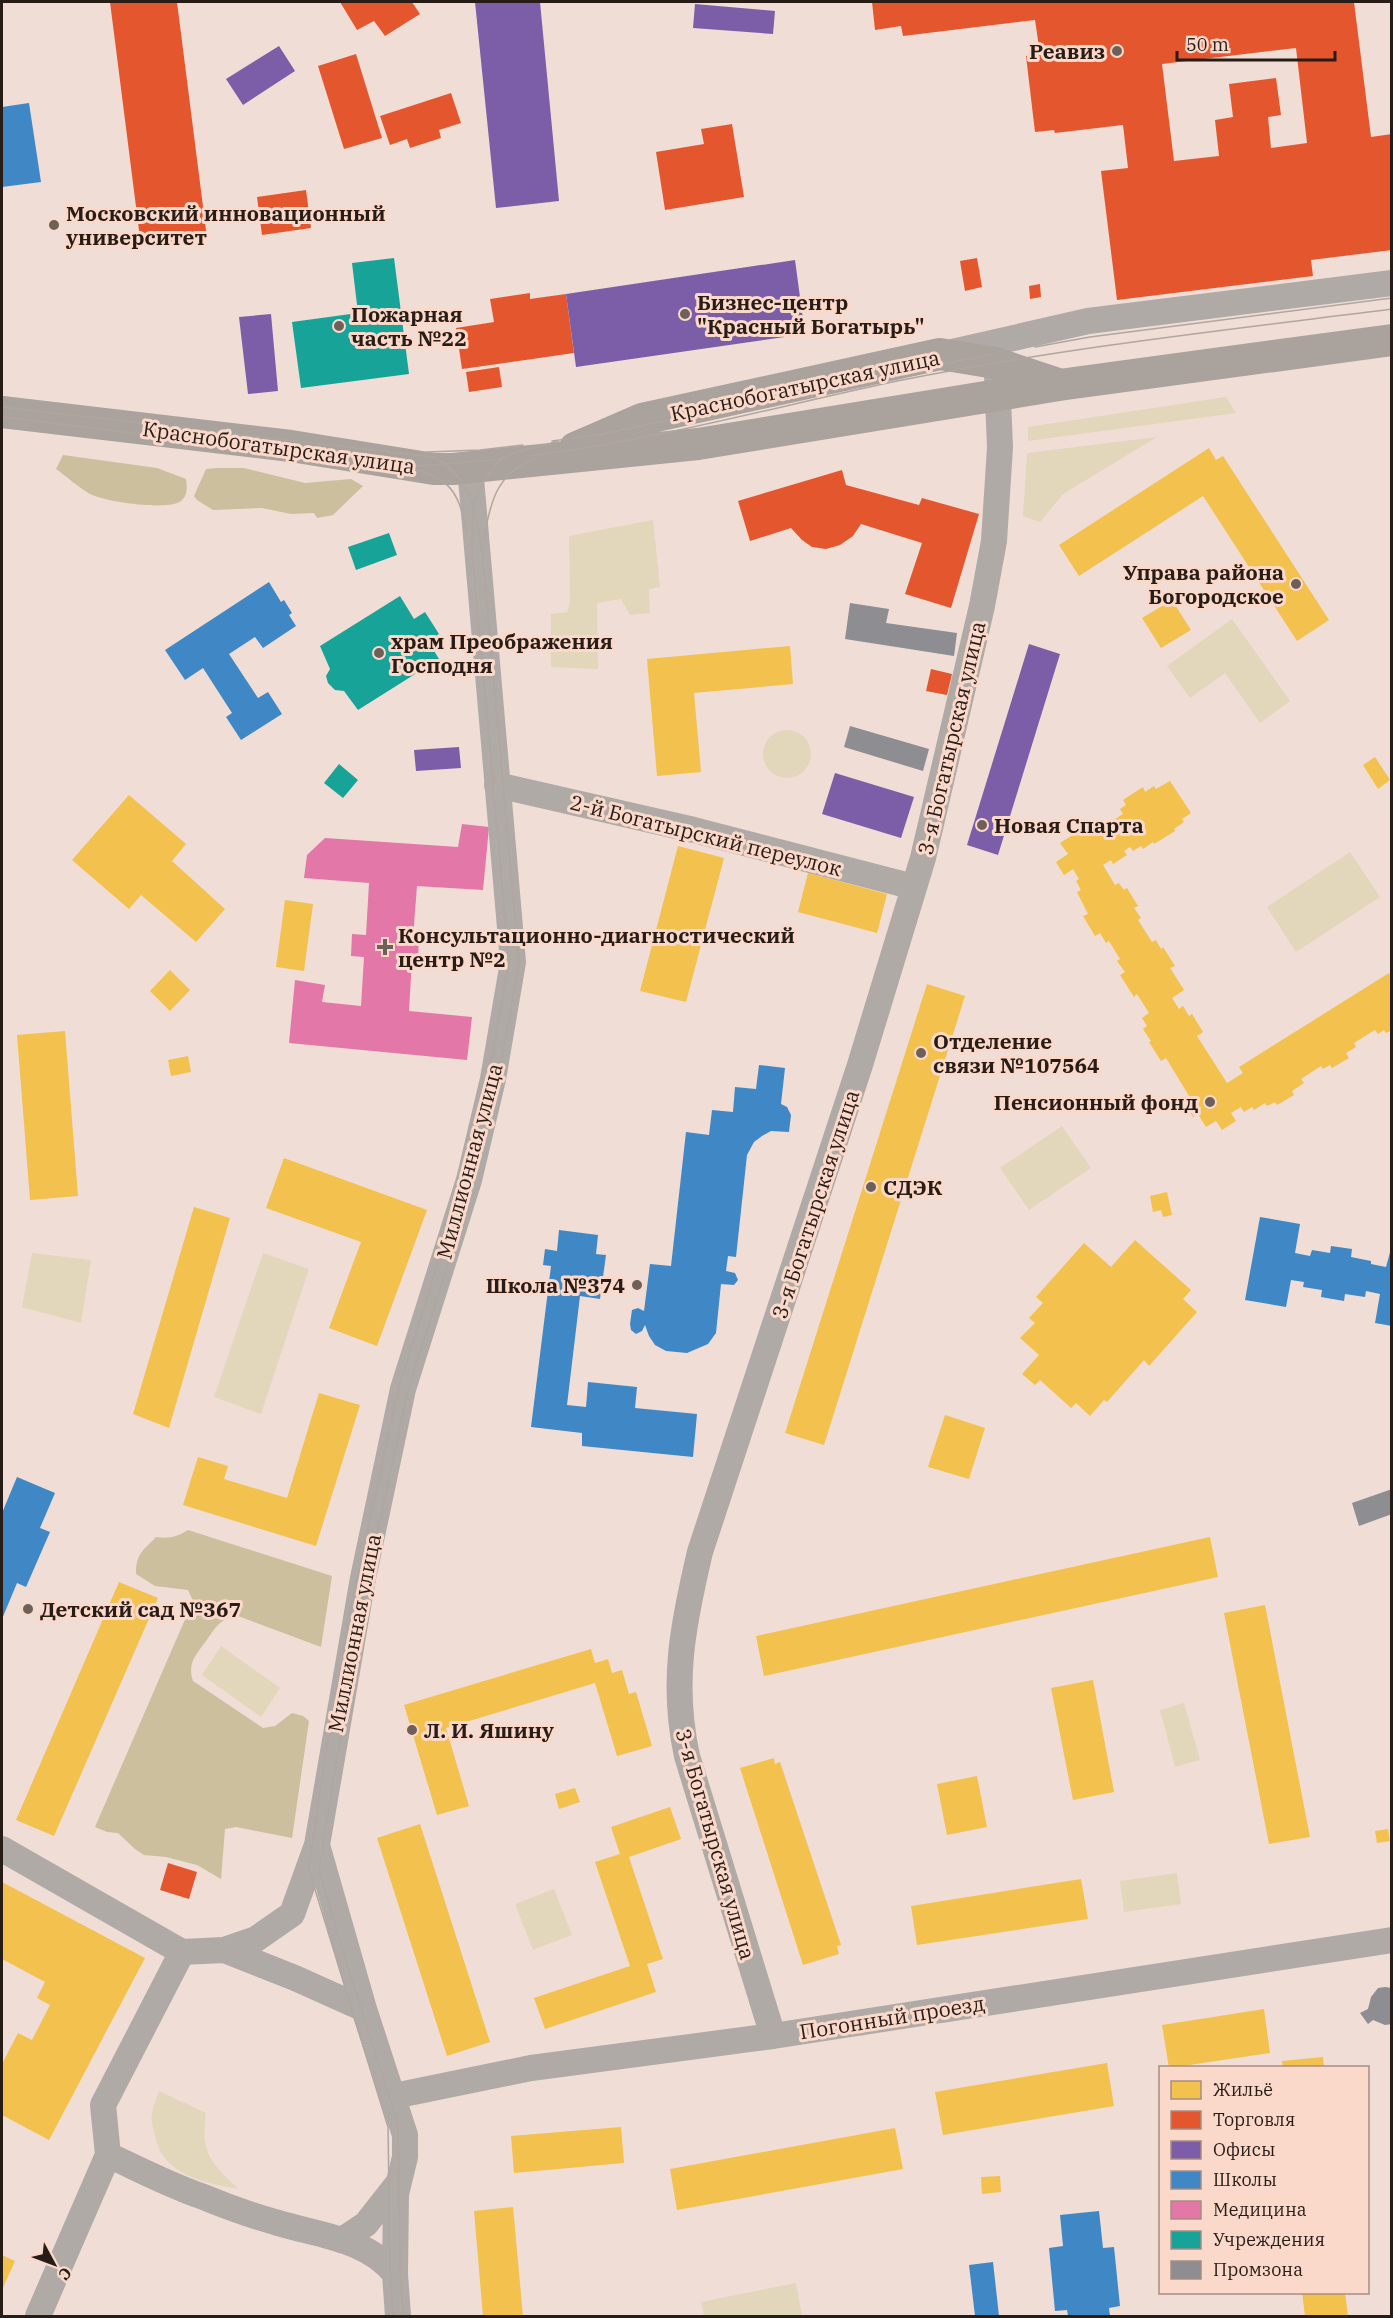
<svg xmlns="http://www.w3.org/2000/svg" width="1393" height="2318" font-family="'IBM Plex Serif',serif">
  <rect width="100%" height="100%" fill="#f0ddd6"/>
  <path fill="#e2d7ba" d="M 1226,397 L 1236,413 L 1028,441 L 1028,427 Z
    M 1157,437 L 1063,494 L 1040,522 L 1023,516 L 1027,453 Z
    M 653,520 L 660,587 L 649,589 L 650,613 L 630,615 L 621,599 L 597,603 L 598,669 L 551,667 L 551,614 L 567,612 L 570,602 L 569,536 Z
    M 1232,619 L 1290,701 L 1260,723 L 1225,673 L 1190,698 L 1167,666 Z
    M763 754a24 24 0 1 1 48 0a24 24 0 1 1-48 0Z
    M 1350,852 L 1380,897 L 1296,952 L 1267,907 Z
    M 1062,1126 L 1091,1168 L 1029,1210 L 1000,1168 Z
    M 32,1253 L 91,1260 L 81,1323 L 22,1307 Z
    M 263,1253 L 309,1269 L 261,1414 L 214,1397 Z
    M 221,1646 L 280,1688 L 261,1717 L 202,1675 Z
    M 1184,1703 L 1200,1760 L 1175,1767 L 1160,1710 Z
    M 1177,1873 L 1181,1904 L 1124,1912 L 1120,1881 Z
    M 554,1889 L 572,1935 L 533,1950 L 515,1904 Z
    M 159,2091 L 206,2113 C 200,2152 211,2164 239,2189 C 206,2183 163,2176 155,2136 C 154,2129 150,2121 152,2114 C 153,2106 156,2099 159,2091 Z
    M 796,2283 L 802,2316 L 704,2316 L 701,2302 Z"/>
  <path fill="#cbbf9e" d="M 63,455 L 157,468 L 186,479 C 187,487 188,495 181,501 C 169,511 105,502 90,494 C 78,487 67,477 56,469 Z
    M 217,468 L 244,468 L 305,483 L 351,479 L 363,486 L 333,515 L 317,518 L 314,513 L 291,514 L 262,508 L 213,510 L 197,500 L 194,496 L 206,469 Z
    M 188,1530 L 332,1576 L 321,1647 L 238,1616 C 220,1618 216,1627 206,1641 C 196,1655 187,1663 193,1681 L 263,1728 L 275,1726 L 292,1713 L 303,1716 L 309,1721 L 292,1838 L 236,1827 L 225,1829 L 221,1879 L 197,1865 L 166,1857 L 144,1855 L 135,1849 L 118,1833 L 107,1832 L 95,1827 L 193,1601 L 188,1590 L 155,1586 L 136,1574 C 136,1553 143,1551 156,1537 C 169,1539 177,1537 188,1530 Z"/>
  <path fill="#f2c14e" d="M 1209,448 L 1216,460 L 1223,456 L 1329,620 L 1297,641 L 1203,496 L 1079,576 L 1059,545 Z
    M 1172,600 L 1191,630 L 1161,648 L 1142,618 Z
    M 790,646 L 793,684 L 694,693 L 701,772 L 657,776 L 647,659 Z
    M 1375,757 L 1390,780 L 1378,789 L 1363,765 Z
    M 1170,781 L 1191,813 L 1182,819 L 1184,822 L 1174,829 L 1175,831 L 1154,844 L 1153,842 L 1143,849 L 1141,846 L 1133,851 L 1130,847 L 1124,851 L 1127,855 L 1113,864 L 1111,860 L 1103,865 L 1115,885 L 1119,883 L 1124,890 L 1127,888 L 1138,906 L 1134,908 L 1141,918 L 1138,920 L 1152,942 L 1156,940 L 1161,949 L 1163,947 L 1175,966 L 1170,968 L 1184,990 L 1172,998 L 1179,1009 L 1183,1006 L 1189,1016 L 1192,1014 L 1203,1032 L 1197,1036 L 1227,1083 L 1243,1073 L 1239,1067 L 1389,973 L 1392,978 L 1392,1030 L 1386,1033 L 1384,1030 L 1378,1034 L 1375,1030 L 1354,1043 L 1356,1047 L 1346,1053 L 1349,1058 L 1332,1068 L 1330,1065 L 1323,1069 L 1321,1066 L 1301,1079 L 1304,1083 L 1292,1091 L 1294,1095 L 1277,1105 L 1275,1102 L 1267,1106 L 1265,1103 L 1254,1110 L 1252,1107 L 1244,1112 L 1241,1107 L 1231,1113 L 1236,1121 L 1222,1130 L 1216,1121 L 1206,1127 L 1198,1114 L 1193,1117 L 1182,1100 L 1189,1096 L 1166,1058 L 1161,1061 L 1149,1042 L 1151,1041 L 1143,1029 L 1147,1026 L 1142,1018 L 1149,1013 L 1137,994 L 1134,997 L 1120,975 L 1125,972 L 1117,961 L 1120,959 L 1109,941 L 1106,943 L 1100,933 L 1095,936 L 1083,916 L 1088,914 L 1077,892 L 1081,890 L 1076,881 L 1079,879 L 1073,869 L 1064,875 L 1056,862 L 1068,854 L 1060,843 L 1087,826 L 1089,829 L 1100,823 L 1103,827 L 1123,814 L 1120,809 L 1126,805 L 1123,800 L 1143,787 L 1145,792 L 1154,786 L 1156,789 Z
    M 129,795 L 186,844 L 172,861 L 225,909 L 196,942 L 141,895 L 129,909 L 72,860 Z
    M 678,846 L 724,858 L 686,1002 L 640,991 Z
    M 808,873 L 887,894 L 877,933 L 798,912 Z
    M 285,900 L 313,904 L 304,971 L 276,967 Z
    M 170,970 L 190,990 L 170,1011 L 150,991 Z
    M 927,984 L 965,996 L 824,1445 L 785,1433 Z
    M 65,1031 L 78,1196 L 30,1200 L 17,1035 Z
    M 188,1056 L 191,1072 L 171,1076 L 168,1060 Z
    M 284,1158 L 427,1210 L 377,1346 L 329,1328 L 361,1242 L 266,1208 Z
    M 1167,1192 L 1172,1215 L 1163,1217 L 1161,1210 L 1153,1212 L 1150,1196 Z
    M 194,1207 L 230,1218 L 169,1428 L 133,1414 Z
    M 1135,1240 L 1191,1290 L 1183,1299 L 1197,1312 L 1149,1366 L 1144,1360 L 1107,1402 L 1104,1400 L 1090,1416 L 1076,1403 L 1071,1408 L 1040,1380 L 1035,1385 L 1022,1374 L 1039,1355 L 1020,1338 L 1035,1323 L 1029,1318 L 1043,1303 L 1036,1297 L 1084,1243 L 1111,1267 Z
    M 319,1393 L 360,1405 L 316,1546 L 183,1505 L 198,1457 L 228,1466 L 224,1479 L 287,1498 Z
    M 945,1415 L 985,1428 L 969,1479 L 928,1467 Z
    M 1210,1537 L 1218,1577 L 764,1676 L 756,1636 Z
    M 119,1582 L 158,1598 L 54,1836 L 16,1820 Z
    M 1265,1605 L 1310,1837 L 1269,1844 L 1224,1613 Z
    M 591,1649 L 595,1663 L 608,1659 L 612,1673 L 622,1670 L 629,1694 L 636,1692 L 652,1746 L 617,1756 L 595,1683 L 446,1728 L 469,1806 L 437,1815 L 404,1705 Z
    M 1093,1680 L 1114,1792 L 1073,1800 L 1051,1688 Z
    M 774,1758 L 775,1764 L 780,1762 L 841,1945 L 837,1946 L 839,1954 L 803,1965 L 740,1768 Z
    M 977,1776 L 987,1827 L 947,1835 L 937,1784 Z
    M 575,1788 L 580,1802 L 559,1809 L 555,1794 Z
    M 670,1807 L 681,1839 L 629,1857 L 663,1959 L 647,1964 L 656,1992 L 545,2029 L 534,1998 L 630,1966 L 595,1862 L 620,1854 L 611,1827 Z
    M 420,1824 L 490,2042 L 447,2056 L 377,1838 Z
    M 1388,1829 L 1390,1841 L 1377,1843 L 1375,1831 Z
    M 1081,1879 L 1088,1919 L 917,1945 L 911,1906 Z
    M 2,1882 L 145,1958 L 49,2140 L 2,2115 L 2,2064 L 18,2033 L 32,2040 L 50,2005 L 37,1998 L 45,1982 L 2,1959 Z
    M 1264,2009 L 1270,2053 L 1169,2068 L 1162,2025 Z
    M 1323,2057 L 1324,2068 L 1283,2068 L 1282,2061 Z
    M 1107,2063 L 1114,2106 L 943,2135 L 935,2092 Z
    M 621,2127 L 624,2163 L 514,2173 L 511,2136 Z
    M 895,2128 L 903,2169 L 677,2210 L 670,2169 Z
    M 1000,2176 L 1001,2192 L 982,2194 L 981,2177 Z
    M 513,2207 L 523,2316 L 483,2316 L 474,2211 Z
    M 2,2255 L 15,2261 L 2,2290 Z
    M 1302,2292 L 1345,2292 L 1348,2316 L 1305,2316 Z"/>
  <path fill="#e4572e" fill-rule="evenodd" d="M 110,2 L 177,2 L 207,238 L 141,246 Z
    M 340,2 L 412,2 L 420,14 L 385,36 L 374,21 L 357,30 Z
    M 872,2 L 1354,2 L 1371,137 L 1392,134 L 1392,250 L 1311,260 L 1313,276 L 1117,300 L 1101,171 L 1128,168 L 1123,125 L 1055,133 L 1054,130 L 1035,132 L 1026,56 L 1040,54 L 1035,20 L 903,36 L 901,26 L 875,30 ZM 1296,48 L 1307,143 L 1271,148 L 1268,117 L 1281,115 L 1276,78 L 1229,84 L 1233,117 L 1215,120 L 1219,156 L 1174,161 L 1162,64 Z
    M 356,54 L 382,138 L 344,149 L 318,66 Z
    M 451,93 L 461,123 L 439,130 L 441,138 L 410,148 L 407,139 L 390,145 L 380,116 Z
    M 732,124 L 744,197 L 665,210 L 656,152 L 704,144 L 701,129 Z
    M 306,190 L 311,228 L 262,235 L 257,197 Z
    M 977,258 L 982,287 L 965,291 L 960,261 Z
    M 1040,284 L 1041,297 L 1030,299 L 1029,286 Z
    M 530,293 L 530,299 L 566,294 L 574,353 L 462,369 L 456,328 L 494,322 L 490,299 Z
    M 499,367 L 502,387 L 469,392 L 466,372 Z
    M 842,470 L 846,485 L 919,505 L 922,498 L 979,514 L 951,608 L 905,594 L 922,543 L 861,524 L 853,536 L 840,545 L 826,549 L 812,547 L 802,540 L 791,528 L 750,541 L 738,501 Z
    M 931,669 L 952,674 L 947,695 L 926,691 Z
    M 168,1863 L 197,1872 L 189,1899 L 160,1890 Z"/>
  <path fill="#7b5ea7" d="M 475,2 L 540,2 L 559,201 L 496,208 Z
    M 695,4 L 775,11 L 773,34 L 693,28 Z
    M 279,46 L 295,71 L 243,105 L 226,79 Z
    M 795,260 L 805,334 L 576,367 L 566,294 Z
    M 271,314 L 278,391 L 248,394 L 239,317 Z
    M 1029,644 L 1060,654 L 998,855 L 967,845 Z
    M 459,747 L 461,768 L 416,771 L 414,750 Z
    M 835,773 L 914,797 L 901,838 L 822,814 Z"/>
  <path fill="#3f88c5" d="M 29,103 L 41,182 L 2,187 L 2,107 Z
    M 269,582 L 281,602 L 284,600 L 292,613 L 289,615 L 296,626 L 263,648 L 255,637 L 229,654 L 258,698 L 268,692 L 282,714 L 241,740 L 226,717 L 232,713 L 203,668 L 185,680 L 165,650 Z
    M 759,1065 L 785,1068 L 781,1104 L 787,1107 L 791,1115 L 789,1132 L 771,1131 L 762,1136 L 754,1142 L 747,1155 L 736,1257 L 728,1256 L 726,1271 L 735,1273 L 738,1280 L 734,1285 L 721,1284 L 716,1333 L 708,1344 L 687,1353 L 666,1351 L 655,1345 L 649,1336 L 645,1325 L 642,1331 L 636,1334 L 631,1330 L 630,1324 L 632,1310 L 638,1308 L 644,1311 L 650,1264 L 671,1266 L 686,1132 L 709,1135 L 712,1110 L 733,1112 L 735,1087 L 756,1089 Z
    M 1260,1217 L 1300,1224 L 1295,1253 L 1310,1256 L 1312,1250 L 1330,1253 L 1331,1246 L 1352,1249 L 1351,1257 L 1371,1261 L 1371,1264 L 1386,1267 L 1392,1245 L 1392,1326 L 1375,1323 L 1380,1294 L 1366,1291 L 1365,1297 L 1345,1294 L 1344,1301 L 1321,1297 L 1322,1290 L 1303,1287 L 1304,1282 L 1291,1280 L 1286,1307 L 1245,1300 Z
    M 559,1230 L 598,1235 L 596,1254 L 606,1255 L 600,1299 L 580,1296 L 567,1405 L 586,1407 L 588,1382 L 637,1387 L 635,1408 L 697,1414 L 693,1457 L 582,1446 L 582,1433 L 531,1427 L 551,1266 L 543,1265 L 545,1249 L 557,1251 Z
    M 17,1477 L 55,1493 L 40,1528 L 50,1532 L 26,1587 L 17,1583 L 2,1619 L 2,1513 Z
    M 1099,2211 L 1103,2248 L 1114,2247 L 1120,2306 L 1109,2308 L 1110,2316 L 1068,2316 L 1067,2310 L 1055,2311 L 1049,2248 L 1063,2246 L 1060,2215 Z
    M 993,2262 L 999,2316 L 975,2316 L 969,2265 Z"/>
  <path fill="#e377a8" d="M 462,824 L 489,827 L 483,890 L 417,886 L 413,937 L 419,937 L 418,959 L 412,959 L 409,1011 L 472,1017 L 467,1060 L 289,1043 L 295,980 L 325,985 L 322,1002 L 361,1006 L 364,957 L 351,956 L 352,934 L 366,935 L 369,883 L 304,878 L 307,855 L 325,838 L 458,847 Z"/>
  <path fill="#17a398" d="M 394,258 L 409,374 L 301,388 L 292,322 L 358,313 L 352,263 Z
    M 389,533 L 397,555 L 356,570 L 348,547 Z
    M 400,596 L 414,619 L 425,612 L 439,634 L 428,641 L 439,659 L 358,710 L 344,691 L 335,690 L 328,683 L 326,676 L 330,669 L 320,646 Z
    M 339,764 L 358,780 L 343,798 L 324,783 Z"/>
  <path fill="#8d8d92" d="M 850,603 L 889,609 L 886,623 L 957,633 L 954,656 L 845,639 Z
    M 850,726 L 929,749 L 923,771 L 844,747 Z
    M 1392,1489 L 1392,1514 L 1359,1526 L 1352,1503 Z
    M 1385,1987 L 1392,1988 L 1392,2024 L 1385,2025 L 1373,2020 L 1368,2024 L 1360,2013 L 1368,2009 L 1371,1997 L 1378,1988 Z"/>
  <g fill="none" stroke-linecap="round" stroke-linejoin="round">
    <path stroke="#afaaa6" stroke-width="26" d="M 948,353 L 1088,321 L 1392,283
      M 497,785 L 694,830 L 914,887
      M 317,1845 L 364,2009 L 405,2135 L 405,2157 L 396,2194 L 395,2274 L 398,2316
      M 2,1849 L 182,1952
      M 224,1950 L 295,1978 L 364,2009
      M 773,2036 L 687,1756 C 671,1683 683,1624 700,1552 L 860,1065 L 923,858 L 982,606 L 994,541 L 1000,447 L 997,376
      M 394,2096 L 531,2068 L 773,2036 L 1392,1940
      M 342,2240 L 366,2224 L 399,2182
      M 395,2274 C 367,2238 316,2235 275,2222 C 250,2215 225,2206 201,2196 C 169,2185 139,2169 108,2155 L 103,2105 L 182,1952 L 224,1950 L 256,1939 L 292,1914 L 317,1845 L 363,1578 L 403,1389 L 469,1180 L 493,1079 L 513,962 L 470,467
      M 38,2316 L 108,2155"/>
    <path stroke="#aaa29c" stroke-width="32" d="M 2,412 L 291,446 L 434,469 L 453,469 L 698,444 L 1059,385 L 1392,340
      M 575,448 L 642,419 L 940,354 L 995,363 L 1055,383"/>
    <path stroke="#afa6a0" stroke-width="1.5" d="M 1035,347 L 1090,337 L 1392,298
      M 2,407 L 434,457 C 471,477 475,511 482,549 L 519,963 L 498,1080 L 474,1181 L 408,1391 L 362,1604 L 319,1870 L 347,1965 L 398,2124 L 400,2270 L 403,2316
      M 2,417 L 406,467 C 450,479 457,487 467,532
      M 552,441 L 598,435 L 853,380 L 991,355
      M 427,452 L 480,450 L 523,445
      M 528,456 C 653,441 774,407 897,381 C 1061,348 1226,330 1392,309
      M 406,467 L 504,459
      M 484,539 C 490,501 498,470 538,458
      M 393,2316 L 390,2267 L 388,2127 L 309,1870 L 318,1802 L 351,1606 L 399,1387 L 464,1179 L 488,1078 L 509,962 L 472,549 L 473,505 L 484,481 L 495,466 L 502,459 L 514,453 L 559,441"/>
  </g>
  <g fill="#6d6059" stroke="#fad9cb" stroke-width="2">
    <circle cx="1117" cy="51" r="6"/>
    <circle cx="54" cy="225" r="6"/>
    <circle cx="685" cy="314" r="6"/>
    <circle cx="339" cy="326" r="6"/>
    <circle cx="1296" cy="584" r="6"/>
    <circle cx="379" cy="653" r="6"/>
    <circle cx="982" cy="825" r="6"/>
    <path d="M382 938h6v6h6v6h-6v6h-6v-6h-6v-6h6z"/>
    <circle cx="921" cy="1053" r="6"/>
    <circle cx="1210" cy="1102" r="6"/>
    <circle cx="871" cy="1187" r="6"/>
    <circle cx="637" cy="1285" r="6"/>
    <circle cx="28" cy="1609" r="6"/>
    <circle cx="412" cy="1730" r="6"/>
  </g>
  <g text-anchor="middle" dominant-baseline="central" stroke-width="6" stroke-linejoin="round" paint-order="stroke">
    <g font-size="21" font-weight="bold" fill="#271c16" stroke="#fad9cb" text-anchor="start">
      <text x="1105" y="51" text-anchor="end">Реавиз</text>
      <text x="66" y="213">Московский инновационный<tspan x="66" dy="24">университет</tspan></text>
      <text x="697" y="302">Бизнес-центр<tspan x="697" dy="24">"Красный Богатырь"</tspan></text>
      <text x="351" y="314">Пожарная<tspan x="351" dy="24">часть №22</tspan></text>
      <text x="1284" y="572" text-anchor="end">Управа района<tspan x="1284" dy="24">Богородское</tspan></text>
      <text x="391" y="641">храм Преображения<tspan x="391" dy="24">Господня</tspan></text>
      <text x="994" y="825">Новая Спарта</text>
      <text x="398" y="935">Консультационно-диагностический<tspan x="398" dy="24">центр №2</tspan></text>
      <text x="933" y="1041">Отделение<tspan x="933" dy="24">связи №107564</tspan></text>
      <text x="1198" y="1102" text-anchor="end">Пенсионный фонд</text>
      <text x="883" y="1187">СДЭК</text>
      <text x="625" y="1285" text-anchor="end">Школа №374</text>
      <text x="40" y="1609">Детский сад №367</text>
      <text x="424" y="1730">Л. И. Яшину</text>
    </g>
    <g font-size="21" fill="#271c16" stroke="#fad9cb">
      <text transform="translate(805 385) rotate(-12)">Краснобогатырская улица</text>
      <text transform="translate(279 447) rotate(8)">Краснобогатырская улица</text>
      <text transform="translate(951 738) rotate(-77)">3-я Богатырская улица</text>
      <text transform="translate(706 835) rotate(14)">2-й Богатырский переулок</text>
      <text transform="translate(469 1161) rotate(-75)">Миллионная улица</text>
      <text transform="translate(815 1204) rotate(-72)">3-я Богатырская улица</text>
      <text transform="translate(354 1633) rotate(-79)">Миллионная улица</text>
      <text transform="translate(716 1844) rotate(74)">3-я Богатырская улица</text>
      <text transform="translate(892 2017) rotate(-9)">Погонный проезд</text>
    </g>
  </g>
  <rect width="1393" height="2318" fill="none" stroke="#271c16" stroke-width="6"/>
  <rect x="1159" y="2066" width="210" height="228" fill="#fad9cb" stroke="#a68d83" stroke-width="1.5"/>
  <rect x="1171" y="2081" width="30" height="18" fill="#f2c14e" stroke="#a68d83" stroke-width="1.5"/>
  <text x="1213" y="2096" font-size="18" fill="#271c16">Жильё</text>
  <rect x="1171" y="2111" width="30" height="18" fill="#e4572e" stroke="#a68d83" stroke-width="1.5"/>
  <text x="1213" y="2126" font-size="18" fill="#271c16">Торговля</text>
  <rect x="1171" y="2141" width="30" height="18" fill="#7b5ea7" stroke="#a68d83" stroke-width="1.5"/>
  <text x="1213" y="2156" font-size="18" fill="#271c16">Офисы</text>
  <rect x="1171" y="2171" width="30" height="18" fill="#3f88c5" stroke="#a68d83" stroke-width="1.5"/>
  <text x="1213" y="2186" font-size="18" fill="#271c16">Школы</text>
  <rect x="1171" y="2201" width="30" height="18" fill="#e377a8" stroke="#a68d83" stroke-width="1.5"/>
  <text x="1213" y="2216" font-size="18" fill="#271c16">Медицина</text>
  <rect x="1171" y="2231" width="30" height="18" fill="#17a398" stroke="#a68d83" stroke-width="1.5"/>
  <text x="1213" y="2246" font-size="18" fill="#271c16">Учреждения</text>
  <rect x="1171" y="2261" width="30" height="18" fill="#8d8d92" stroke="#a68d83" stroke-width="1.5"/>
  <text x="1213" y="2276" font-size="18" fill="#271c16">Промзона</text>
  <g transform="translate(54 2264) rotate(131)" stroke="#fad9cb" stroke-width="4.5" paint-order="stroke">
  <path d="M0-4.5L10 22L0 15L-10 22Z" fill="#271c16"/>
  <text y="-9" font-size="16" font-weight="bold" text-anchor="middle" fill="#271c16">С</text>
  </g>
  <path d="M1177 51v9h158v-9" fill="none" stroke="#271c16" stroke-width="3"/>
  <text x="1186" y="51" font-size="18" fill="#271c16" stroke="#fad9cb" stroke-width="4.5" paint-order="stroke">50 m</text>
</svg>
